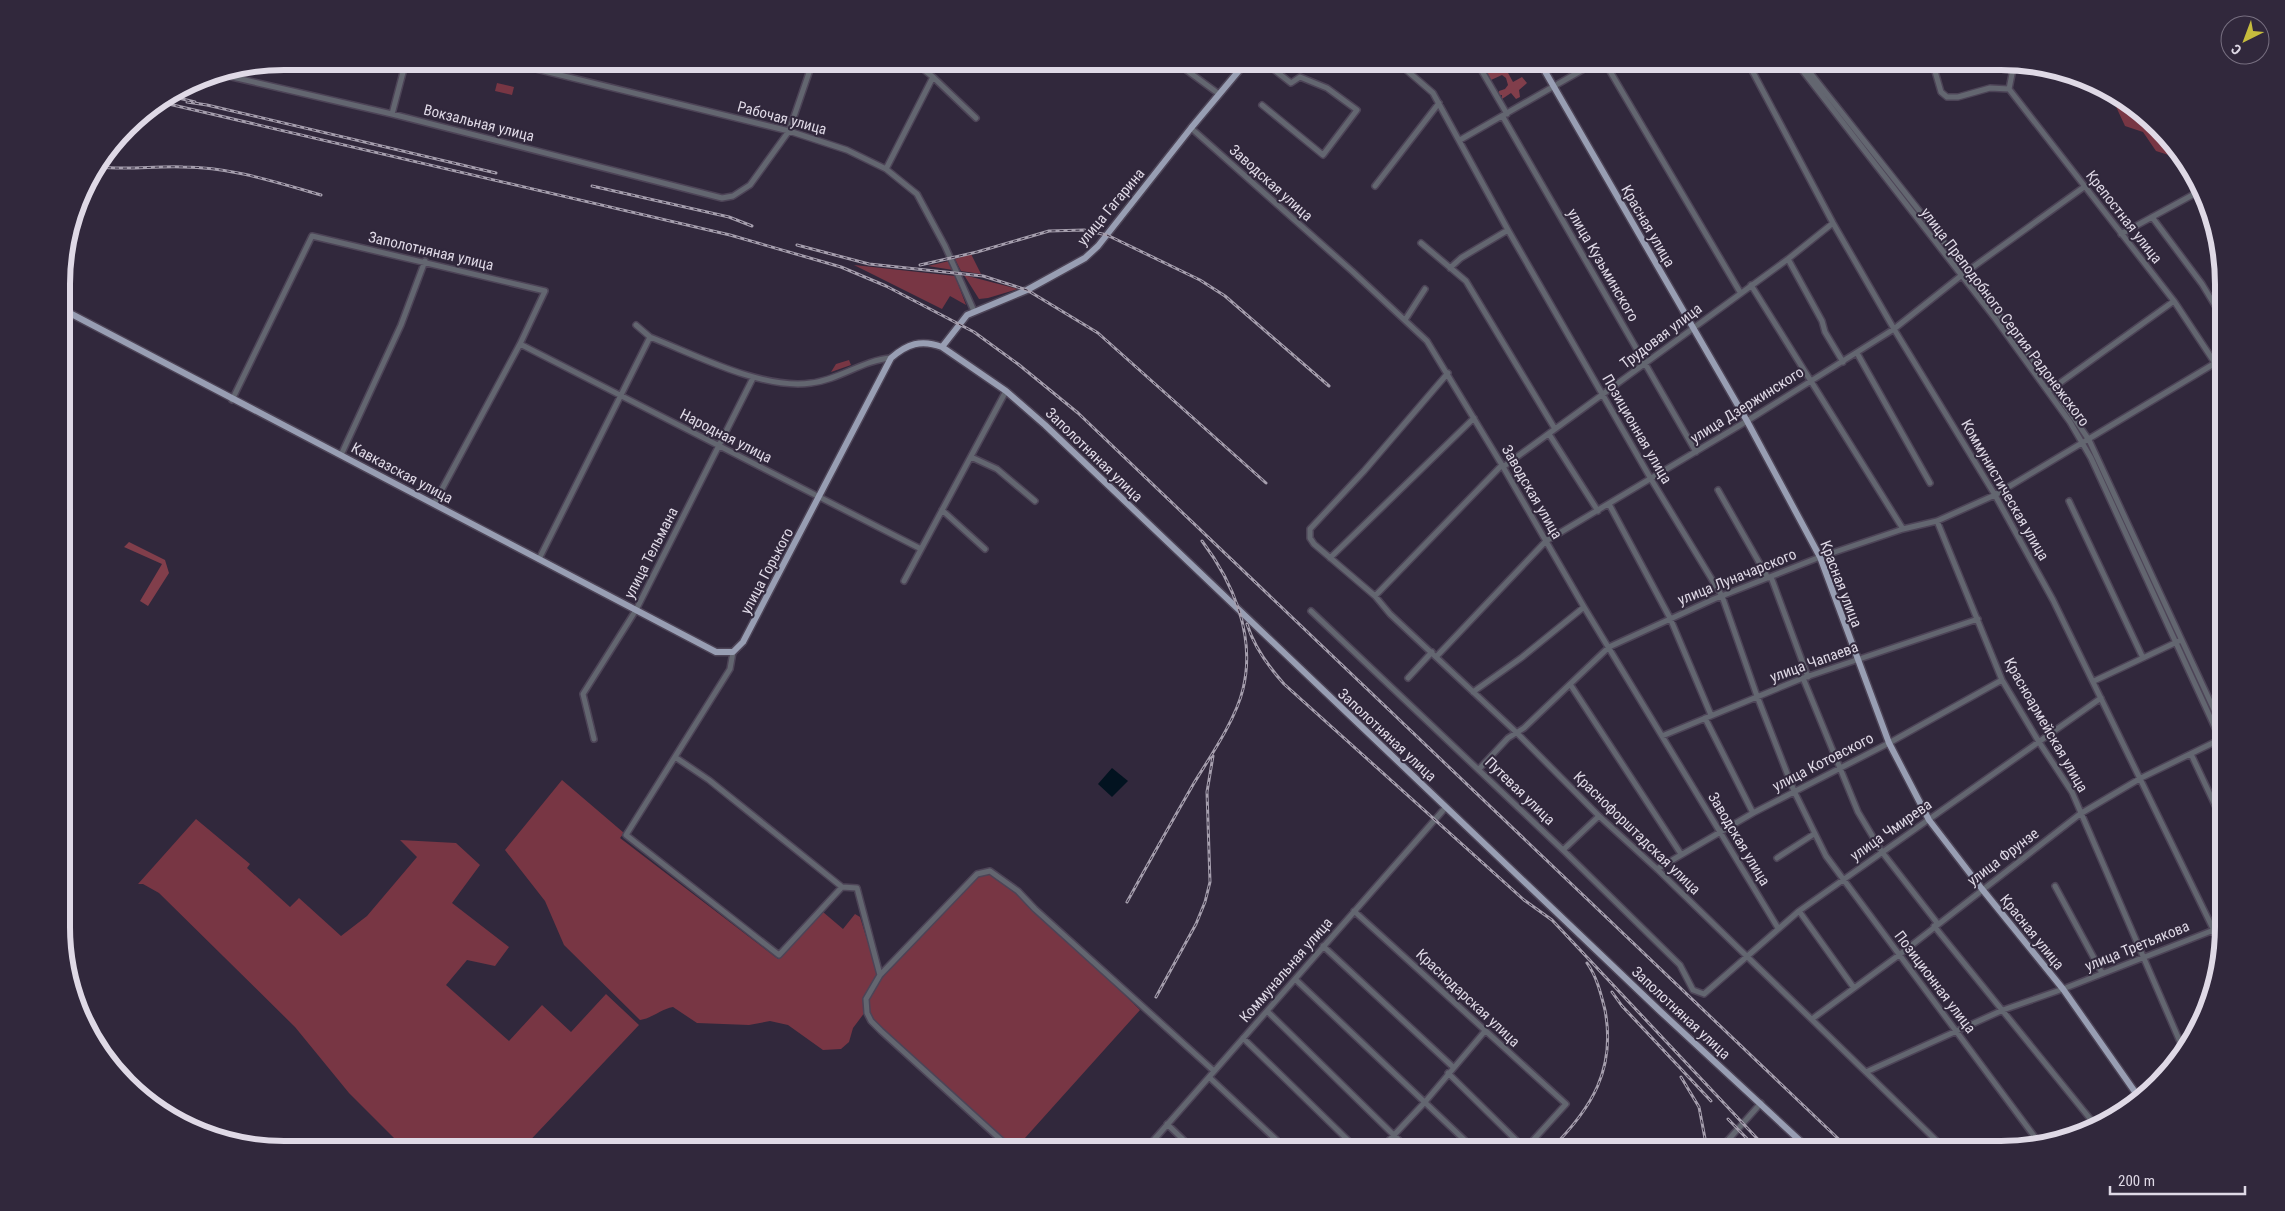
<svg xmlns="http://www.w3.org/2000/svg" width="2285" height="1211" font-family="'Roboto Condensed',sans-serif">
  <rect width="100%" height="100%" fill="#31283c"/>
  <path fill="#783644" d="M 497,83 L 514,87 L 512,95 L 495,91 Z
    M 2112,93 L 2148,117 L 2186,160 L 2189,168 L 2175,157 L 2156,151 L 2143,132 L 2125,126 L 2112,98 Z
    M 971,254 L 981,274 L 961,271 L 955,259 Z
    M 949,261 L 953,270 L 928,266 Z
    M 854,265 L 955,276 L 966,305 L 950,296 L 942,309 Z
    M 964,275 L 1018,289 L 988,298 L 979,299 Z
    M 849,360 L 851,365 L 831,372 L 836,364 Z
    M 562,780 L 624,833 L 620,838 L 778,959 L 823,912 L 843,929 L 855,914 L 860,917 L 879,978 L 871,986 L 865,1012 L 853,1028 L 849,1042 L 841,1049 L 823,1050 L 788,1025 L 770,1021 L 749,1025 L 697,1023 L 673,1007 C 661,1009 653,1018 640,1020 L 564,945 L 545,901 L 505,850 Z
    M 196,819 L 250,864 L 247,868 L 290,907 L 299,898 L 341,936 L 367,916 L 417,857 L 400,840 L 456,843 L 480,865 L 452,903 L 509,947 L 495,966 L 467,960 L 446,985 L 509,1041 L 542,1005 L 571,1032 L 606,994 L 639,1025 L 521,1150 L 406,1150 L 349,1093 L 295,1027 L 159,893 L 143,884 L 138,884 Z
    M 990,871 L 1018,891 L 1140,1010 L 1015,1149 L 881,1031 C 866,1016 864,1004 873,986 L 977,874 Z"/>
  <path fill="#813e4b" d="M 1490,61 L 1510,61 L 1513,66 L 1507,71 L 1513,82 L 1522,77 L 1527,83 L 1519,90 L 1520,97 L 1516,99 L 1511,93 L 1502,99 L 1502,95 L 1499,95 L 1499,91 L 1505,89 L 1508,85 L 1506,78 L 1502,75 L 1491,80 L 1485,68 Z
    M 129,542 L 165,560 L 169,573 L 148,606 L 140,601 L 162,564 L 124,547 Z"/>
  <path fill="#021320" d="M 1112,768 L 1128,781 L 1112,797 L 1098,784 Z"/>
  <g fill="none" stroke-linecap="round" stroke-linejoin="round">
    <g stroke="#4d4457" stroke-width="8">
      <path id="minor" d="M 503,61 L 789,131 L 847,150 L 886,169 L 917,194 L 945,246 L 974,311
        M 774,61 L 809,70
        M 913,61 L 933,77 L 976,118
        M 1174,61 L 1219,94
        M 1396,61 L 1433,93 L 1508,230 L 1651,479 L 1722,596 L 1757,696 L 1794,791 L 1826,856 L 2040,1144
        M 1476,61 L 1507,114
        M 1604,61 L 1740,292
        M 1747,61 L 1833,223 L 1894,329 L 1995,495 L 2053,600 L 2220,943
        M 1795,61 L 1994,317 L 2070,422 L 2091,458 L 2223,745
        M 1801,61 C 1899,186 2000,308 2089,440 L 2223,729
        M 1932,61 L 1941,92 L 1947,97 L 1958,97 L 1990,88 L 2009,89
        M 219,74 L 392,114 L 722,198 L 733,196 L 750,185 L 789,131 L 813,61
        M 2009,89 L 2174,301 L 2215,363
        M 2009,89 L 2014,64
        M 1262,105 L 1323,155 L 1357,110 L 1327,88 L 1300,77 L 1291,83 L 1263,61
        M 392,114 L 406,61
        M 1503,117 L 1696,452
        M 1191,128 L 1352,271 L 1427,341 L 1502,465 L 1584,607 L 1778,928
        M 1460,140 L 1598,61
        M 886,169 L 933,77
        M 1375,186 L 1439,103
        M 2152,217 L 2202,284 L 2222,317
        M 2121,234 L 2198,192
        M 1421,243 L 1466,281 L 1555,429
        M 1788,259 L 1822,321 L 1825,332 L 1843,362
        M 1450,268 L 1461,258 L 1508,230
        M 1751,285 L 1903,529
        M 1405,320 L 1425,289
        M 636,325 L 650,337 C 696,355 762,390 811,383 C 839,380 863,360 891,358
        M 520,344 L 921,549
        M 1857,353 L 1930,483
        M 1448,373 L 1364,471 L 1310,529 L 1310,538 L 1314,544 L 1375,596 L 1390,614 L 1516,732 L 1599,816 L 1657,869 L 1945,1149
        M 2050,390 L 2174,301
        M 232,400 L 312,236 L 545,291 L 520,344 L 434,504
        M 1549,434 L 1598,511
        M 341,455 L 401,325 L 425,261
        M 971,457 L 997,469 L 1035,501
        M 1503,467 L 1788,259 L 1833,223
        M 1718,490 L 1768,578
        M 2069,501 L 2143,658
        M 1609,504 L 1670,618 L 1711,715
        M 942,510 L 985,549
        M 1937,521 L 2002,680 L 2039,742 L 2072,792 L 2184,1051
        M 1330,558 L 1474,418
        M 539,559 L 650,337
        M 1771,577 L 1808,677
        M 904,581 L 1006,391
        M 1375,596 L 1502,465
        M 1311,611 L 1563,850 L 1680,965 L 1693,990 L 1704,994 L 1799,911 L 2101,698
        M 733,652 L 730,669 L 626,835 L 779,955 L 842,887
        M 1436,657 L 1546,541 L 1747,421 L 1894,329 L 1962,275 L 2084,187
        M 1408,678 L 1432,652
        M 1803,678 L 1858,812 L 1882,852 L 1938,924
        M 2094,681 L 2179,641
        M 1570,684 L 1681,854
        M 1473,692 L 1521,658 L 1584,607
        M 1705,718 L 1753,813
        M 1662,736 L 1803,678 L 1978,619
        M 594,739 L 583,694 L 636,610 L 753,378
        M 2191,754 L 2223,822
        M 675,757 L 709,780 L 842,887
        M 1479,769 L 1508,738 L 1524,728 L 1609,647 L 1714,599 L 1820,557 L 1903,529 L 1937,521 L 1995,495 L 2222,359
        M 1563,850 L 1599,816
        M 1777,858 L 1814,834
        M 1657,869 L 1753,813 L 1889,743 L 2002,680
        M 2055,886 L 2102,973
        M 842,887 L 857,888 L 880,975
        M 1354,911 L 1566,1104 L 1525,1149
        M 1799,911 L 1854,988
        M 1934,926 L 2096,1126
        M 1323,946 L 1453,1067
        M 1295,979 L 1474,1149
        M 1267,1011 L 1408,1149
        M 1812,1019 L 1899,955 L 2080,814 L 2141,778 L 2223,738
        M 1243,1038 L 1357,1149
        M 1866,1072 L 2003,1010 L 2063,989 L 2224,926
        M 1448,1073 L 1525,1149
        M 1209,1077 L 1286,1149
        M 2093,1123 L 2139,1097
        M 1167,1124 L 1194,1150
        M 1381,1149 L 1425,1102 L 1485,1031
        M 1718,1149 L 1729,1139
        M 1730,1149 L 1729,1139 L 1761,1103
        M 1012,1150 L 881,1031 L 871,1021 L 867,1013 L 866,999 L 880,975 L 977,874 L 990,871 L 1018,891 L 1035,909 L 1214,1071
        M 1145,1150 L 1446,807"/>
    </g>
    <g stroke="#4d4457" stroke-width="9">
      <path id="major" d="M 1539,61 L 1747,421 L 1820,557 L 1889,743 L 1929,820 L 1982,889 L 2063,989 L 2140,1099
        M 62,309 L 716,652 L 733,652 L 743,642 L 891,358 C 907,344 921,339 942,347 L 1006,391 L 1045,425 L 1661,1012 L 1809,1149
        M 942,347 L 967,315 L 1027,290 L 1085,258 L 1098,246 L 1191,128 L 1247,61"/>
    </g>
    <use href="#minor" stroke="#636670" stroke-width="5"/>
    <use href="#major" stroke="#989eb3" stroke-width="6"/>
    <g stroke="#a59ead" stroke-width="3">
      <path id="rail" d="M 170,96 L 195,102
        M 160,102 L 730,235 L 841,267 L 886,286 L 974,332 L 1018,364 L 1078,413 L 1849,1149
        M 187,102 L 207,105 L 496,173
        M 99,167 C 127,170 154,166 183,167 C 231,167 275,182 321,195
        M 592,186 L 729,217 L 752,226
        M 797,245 L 869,264 L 983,276 L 1027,290 L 1098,333 L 1266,483
        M 920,265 L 977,252 L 1049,231 L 1084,230 L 1107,235 L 1200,280 L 1225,296 L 1329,386
        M 1247,624 C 1254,647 1268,666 1284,684 L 1524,900 L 1552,920 L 1767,1149
        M 1127,902 C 1149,862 1171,823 1194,783 C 1210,757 1236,719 1243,689 C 1256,636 1233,582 1202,541
        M 1612,992 L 1622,1006 L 1711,1101
        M 1156,997 L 1196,924 L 1205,902 L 1210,882 L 1207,792 L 1213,756
        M 1681,1077 L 1699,1107 L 1707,1149
        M 1728,1119 L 1757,1149
        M 1551,1149 C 1592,1108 1616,1069 1605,1010 C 1601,994 1597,977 1587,963"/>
    </g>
    <use href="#rail" stroke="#31283c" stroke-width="1" stroke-dasharray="4" stroke-linecap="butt"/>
  </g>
  <g text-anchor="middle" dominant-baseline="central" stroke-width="4" stroke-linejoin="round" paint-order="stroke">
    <g font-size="15" fill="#dfd9e6" stroke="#31283c">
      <text transform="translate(782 118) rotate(15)">Рабочая улица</text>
      <text transform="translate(479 123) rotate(14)">Вокзальная улица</text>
      <text transform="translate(1271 183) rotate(42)">Заводская улица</text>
      <text transform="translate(1111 207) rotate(-50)">улица Гагарина</text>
      <text transform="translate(2124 217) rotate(52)">Крепостная улица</text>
      <text transform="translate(1648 226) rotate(60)">Красная улица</text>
      <text transform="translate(431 251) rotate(13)">Заполотняная улица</text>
      <text transform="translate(1603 265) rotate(60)">улица Кузьминского</text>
      <text transform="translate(2005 317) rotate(53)">улица Преподобного Сергия Радонежского</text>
      <text transform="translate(1661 336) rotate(-37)">Трудовая улица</text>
      <text transform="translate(1747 405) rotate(-32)">улица Дзержинского</text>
      <text transform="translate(1637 429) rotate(60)">Позиционная улица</text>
      <text transform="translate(726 436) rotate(27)">Народная улица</text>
      <text transform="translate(1094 455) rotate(44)">Заполотняная улица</text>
      <text transform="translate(402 473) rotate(28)">Кавказская улица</text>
      <text transform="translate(2005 490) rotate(60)">Коммунистическая улица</text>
      <text transform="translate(1532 492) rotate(60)">Заводская улица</text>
      <text transform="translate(651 553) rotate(-63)">улица Тельмана</text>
      <text transform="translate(767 571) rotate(-62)">улица Горького</text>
      <text transform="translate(1737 577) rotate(-22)">улица Луначарского</text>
      <text transform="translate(1841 584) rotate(69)">Красная улица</text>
      <text transform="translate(1814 662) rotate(-20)">улица Чапаева</text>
      <text transform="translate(2046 725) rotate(60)">Красноармейская улица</text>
      <text transform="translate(1387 735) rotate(43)">Заполотняная улица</text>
      <text transform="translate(1823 762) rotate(-27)">улица Котовского</text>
      <text transform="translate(1520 791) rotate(44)">Путевая улица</text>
      <text transform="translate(1891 830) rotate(-35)">улица Чмирева</text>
      <text transform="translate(1637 833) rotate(44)">Краснофорштадская улица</text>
      <text transform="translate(1739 839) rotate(59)">Заводская улица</text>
      <text transform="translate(2003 857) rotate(-37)">улица Фрунзе</text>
      <text transform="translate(2032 932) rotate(51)">Красная улица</text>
      <text transform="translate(2137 946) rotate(-22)">улица Третьякова</text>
      <text transform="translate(1286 970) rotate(-49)">Коммунальная улица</text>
      <text transform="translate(1935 982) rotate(53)">Позиционная улица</text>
      <text transform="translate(1468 998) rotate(43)">Краснодарская улица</text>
      <text transform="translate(1681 1013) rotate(43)">Заполотняная улица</text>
    </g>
  </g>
  <path d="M0 0H2285V1211H0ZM284 70H2001A214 214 0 0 1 2215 284V927A214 214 0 0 1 2001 1141H284A214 214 0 0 1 70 927V284A214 214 0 0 1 284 70Z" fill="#31283c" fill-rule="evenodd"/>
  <path fill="none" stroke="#dfd9e6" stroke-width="6" d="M284 70H2001A214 214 0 0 1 2215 284V927A214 214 0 0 1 2001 1141H284A214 214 0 0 1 70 927V284A214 214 0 0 1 284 70Z"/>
  <g transform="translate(2245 40) rotate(222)"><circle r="24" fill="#31283c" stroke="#776f80"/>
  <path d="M0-4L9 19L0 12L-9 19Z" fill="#c6bc3d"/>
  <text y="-8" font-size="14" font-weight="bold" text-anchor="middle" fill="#dfd9e6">С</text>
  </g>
  <path d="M2110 1186v8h135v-8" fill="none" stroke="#dfd9e6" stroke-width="2.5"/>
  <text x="2118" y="1186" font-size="15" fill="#dfd9e6" stroke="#31283c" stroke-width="4" paint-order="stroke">200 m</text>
</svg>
